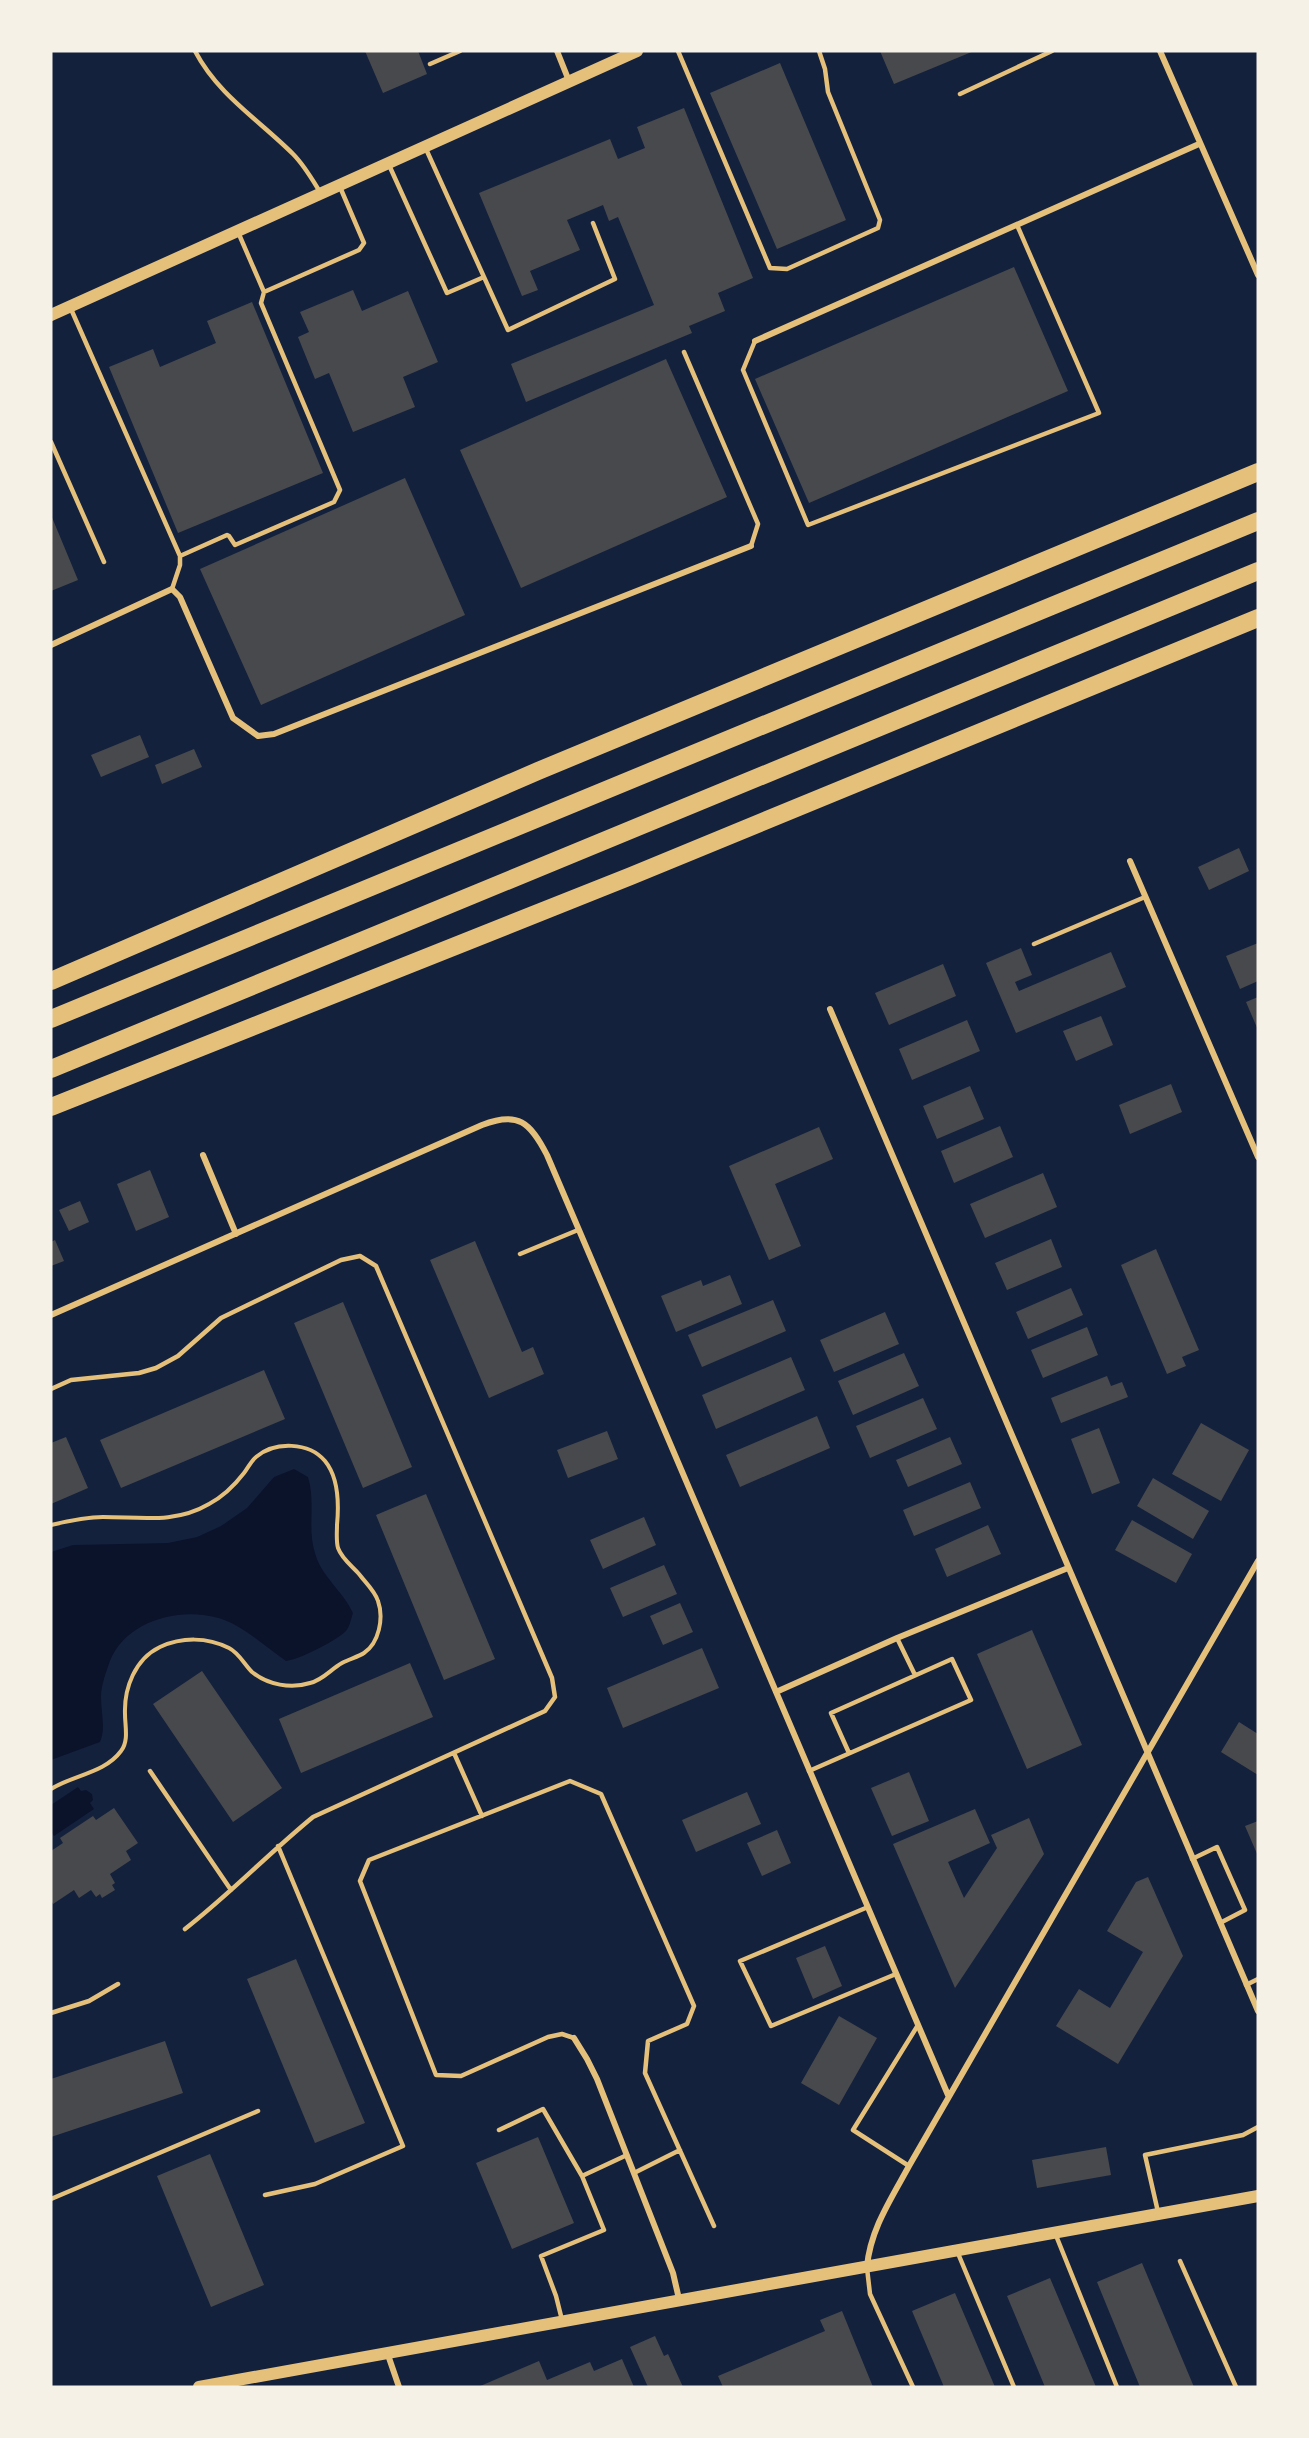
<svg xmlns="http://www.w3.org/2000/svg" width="1309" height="2438" font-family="'Fira Sans',sans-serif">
  <rect width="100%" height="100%" fill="#14213d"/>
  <path fill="#0b132b" d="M 294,1469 L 308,1477 C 316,1503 307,1528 315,1553 C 321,1576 343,1591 353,1613 C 351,1619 350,1626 346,1631 C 338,1640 298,1660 286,1661 C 270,1650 254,1636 237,1626 C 197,1602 128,1615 110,1661 C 106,1672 101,1686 101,1697 C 101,1712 106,1729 100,1742 L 51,1760 L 51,1552 L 73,1545 L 168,1543 L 197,1537 L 221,1526 L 247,1508 L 274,1477 Z
    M 78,1787 L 81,1791 L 86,1790 L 92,1794 L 93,1800 L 90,1803 L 94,1809 L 54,1836 L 51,1832 L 51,1805 Z"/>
  <path fill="#48494c" d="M 365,51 L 418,51 L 427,74 L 383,93 Z
    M 880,51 L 974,51 L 894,84 Z
    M 780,63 L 846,220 L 777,249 L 710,93 Z
    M 684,108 L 753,278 L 718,293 L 725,311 L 689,326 L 692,333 L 526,402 L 511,364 L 654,305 L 618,217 L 609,221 L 603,205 L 567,220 L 580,250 L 530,271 L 538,290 L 522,296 L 479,193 L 610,139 L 618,159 L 645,148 L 637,127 Z
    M 1014,267 L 1068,391 L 809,503 L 755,379 Z
    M 353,290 L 362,311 L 408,291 L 438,362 L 403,377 L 415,407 L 353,432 L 329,373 L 315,379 L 298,337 L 309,332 L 300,312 Z
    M 252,302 L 323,473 L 178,533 L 109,367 L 153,349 L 160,367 L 216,343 L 207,321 Z
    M 666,359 L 727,497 L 521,588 L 460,450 Z
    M 405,478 L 465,615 L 261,705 L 200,569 Z
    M 51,515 L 78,580 L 51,591 Z
    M 140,735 L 149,757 L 101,777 L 91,755 Z
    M 194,749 L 202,767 L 162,784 L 155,765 Z
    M 1239,848 L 1249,871 L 1209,890 L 1198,867 Z
    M 1258,943 L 1258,981 L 1240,989 L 1226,956 Z
    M 1021,948 L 1032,975 L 1015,982 L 1019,991 L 1111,952 L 1126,987 L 1016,1033 L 986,963 Z
    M 943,964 L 956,996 L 889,1025 L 875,993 Z
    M 1258,997 L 1258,1030 L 1246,1002 Z
    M 1101,1016 L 1113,1045 L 1076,1061 L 1063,1031 Z
    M 967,1020 L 980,1051 L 912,1080 L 899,1049 Z
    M 1171,1084 L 1182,1112 L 1130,1134 L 1119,1105 Z
    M 970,1086 L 984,1119 L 937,1139 L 923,1106 Z
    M 1000,1126 L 1013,1157 L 954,1183 L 941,1151 Z
    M 819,1127 L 833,1159 L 775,1184 L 801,1246 L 769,1260 L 729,1166 Z
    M 150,1170 L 169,1217 L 136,1231 L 117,1184 Z
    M 1043,1173 L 1057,1207 L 985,1238 L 970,1204 Z
    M 80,1201 L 89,1222 L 69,1231 L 59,1210 Z
    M 1051,1239 L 1062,1267 L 1007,1290 L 995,1263 Z
    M 55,1240 L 64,1261 L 51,1266 L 51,1242 Z
    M 475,1241 L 522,1352 L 533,1347 L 544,1374 L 489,1398 L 430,1260 Z
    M 1156,1249 L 1199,1350 L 1182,1357 L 1186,1366 L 1167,1374 L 1121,1265 Z
    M 730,1275 L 742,1304 L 676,1332 L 661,1296 L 701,1280 L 703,1286 Z
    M 1071,1288 L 1083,1315 L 1028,1339 L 1016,1312 Z
    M 773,1300 L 786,1331 L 702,1367 L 688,1335 Z
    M 343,1302 L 412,1467 L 363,1488 L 294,1323 Z
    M 885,1312 L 899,1344 L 834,1372 L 820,1340 Z
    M 1087,1327 L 1098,1355 L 1043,1378 L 1031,1350 Z
    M 904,1353 L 919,1386 L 853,1415 L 838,1381 Z
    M 791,1357 L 805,1390 L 716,1429 L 702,1395 Z
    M 264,1370 L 285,1419 L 121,1488 L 100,1440 Z
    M 1107,1376 L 1111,1386 L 1122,1382 L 1128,1397 L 1061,1423 L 1051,1398 Z
    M 923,1398 L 937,1429 L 870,1458 L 856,1426 Z
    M 817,1416 L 830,1448 L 740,1487 L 726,1455 Z
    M 1201,1423 L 1249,1450 L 1221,1501 L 1172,1474 Z
    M 1099,1428 L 1120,1483 L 1092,1494 L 1071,1439 Z
    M 607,1431 L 618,1459 L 568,1478 L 557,1450 Z
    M 66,1437 L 88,1488 L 51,1504 L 51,1443 Z
    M 950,1437 L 962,1464 L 908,1487 L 896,1460 Z
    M 1153,1478 L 1209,1511 L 1193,1539 L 1137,1506 Z
    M 970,1482 L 981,1508 L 914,1536 L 903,1510 Z
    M 426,1494 L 495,1659 L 444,1680 L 376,1515 Z
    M 644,1517 L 656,1545 L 603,1569 L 590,1540 Z
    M 1132,1520 L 1192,1554 L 1176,1583 L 1115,1550 Z
    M 988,1525 L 1001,1554 L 947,1577 L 935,1549 Z
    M 664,1565 L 677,1594 L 623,1617 L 610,1588 Z
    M 680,1603 L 693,1632 L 663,1645 L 650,1616 Z
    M 1032,1630 L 1082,1745 L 1027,1769 L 977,1654 Z
    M 702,1648 L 719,1688 L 623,1728 L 607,1688 Z
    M 410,1663 L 433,1717 L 301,1773 L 279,1719 Z
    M 202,1671 L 282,1788 L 233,1822 L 153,1704 Z
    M 1239,1722 L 1258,1734 L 1258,1775 L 1221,1752 Z
    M 909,1772 L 929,1821 L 892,1836 L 871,1788 Z
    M 747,1792 L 761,1824 L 696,1852 L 682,1820 Z
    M 114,1808 L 138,1843 L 126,1851 L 131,1860 L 110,1874 L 115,1883 L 112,1885 L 115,1890 L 102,1898 L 100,1894 L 96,1897 L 91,1890 L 79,1898 L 74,1890 L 53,1904 L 51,1900 L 51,1851 L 63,1843 L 60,1838 L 93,1816 L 96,1820 Z
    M 975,1809 L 990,1843 L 948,1862 L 964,1898 L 997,1848 L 991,1835 L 1029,1818 L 1044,1854 L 955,1988 L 893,1844 Z
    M 1258,1821 L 1258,1856 L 1245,1826 Z
    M 777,1830 L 791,1863 L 762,1876 L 747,1843 Z
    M 1148,1877 L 1183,1956 L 1118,2064 L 1056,2026 L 1079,1989 L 1110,2008 L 1143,1952 L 1107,1931 L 1136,1882 Z
    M 825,1946 L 842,1986 L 813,1999 L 796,1958 Z
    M 296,1959 L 365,2123 L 315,2143 L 247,1979 Z
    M 839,2016 L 877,2038 L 839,2105 L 801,2083 Z
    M 165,2041 L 183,2093 L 51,2137 L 51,2079 Z
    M 538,2137 L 574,2223 L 512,2249 L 476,2163 Z
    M 1106,2147 L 1111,2175 L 1037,2188 L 1032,2160 Z
    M 210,2154 L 264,2285 L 211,2307 L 157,2176 Z
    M 1142,2263 L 1194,2387 L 1140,2387 L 1097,2282 Z
    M 1050,2278 L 1096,2387 L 1045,2387 L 1007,2296 Z
    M 955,2293 L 995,2387 L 944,2387 L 912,2311 Z
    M 842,2311 L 873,2387 L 723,2387 L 718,2376 L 825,2331 L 820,2320 Z
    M 655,2336 L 664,2356 L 668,2354 L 683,2387 L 648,2387 L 630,2347 Z
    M 622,2359 L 634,2387 L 478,2387 L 539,2361 L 547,2380 L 590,2362 L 594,2371 Z"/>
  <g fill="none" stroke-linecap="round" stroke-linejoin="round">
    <path stroke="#e5c07b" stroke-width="4" d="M 51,1525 C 68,1521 85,1517 103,1517 C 140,1517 175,1524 209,1504 C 224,1496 234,1486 244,1473 C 248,1468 251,1461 256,1457 C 275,1441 309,1442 325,1461 C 339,1478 339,1504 337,1525 C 337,1532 336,1541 338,1548 C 342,1559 352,1566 359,1574 C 365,1582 375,1591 378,1601 C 384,1618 379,1643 364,1653 C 358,1657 349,1659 342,1663 C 331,1669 323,1680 310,1683 C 291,1689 268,1685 252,1672 C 244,1664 239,1653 229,1648 C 207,1637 182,1637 160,1647 C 135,1659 124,1688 125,1714 C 125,1726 129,1741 121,1751 C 105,1773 73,1775 51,1789"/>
    <path stroke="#e5c07b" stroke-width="4.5" d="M 195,51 C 218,95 259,120 293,154 C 304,165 312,179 320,192
      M 678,51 L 770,268 L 787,269 L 878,228 L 880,220 L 828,92 L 825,69 L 819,51
      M 430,64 L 460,51
      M 960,94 L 1052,51
      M 426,149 L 508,330 L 615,279 L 593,223
      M 389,165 L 447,293 L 484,277
      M 238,232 L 264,292 L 359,250 L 364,243 L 340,187
      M 71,309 L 180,556
      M 755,341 L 743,370 L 808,525 L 1099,413 L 1017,225
      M 684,352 L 758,524 L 751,546
      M 51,442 L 104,562
      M 172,589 L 180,565 L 180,556 L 227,535 L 229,536 L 235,545 L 334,502 L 340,490 L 261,303 L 264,292
      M 1034,944 L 1145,897
      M 520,1254 L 578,1230
      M 51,1389 L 71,1380 L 139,1373 L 156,1368 L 178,1356 L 221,1318 L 341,1260 L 360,1256 L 376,1266 L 552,1678 L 555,1697 L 545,1711 L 313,1817 C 269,1853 230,1894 185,1929
      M 897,1638 L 915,1675
      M 454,1753 L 482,1816
      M 150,1771 L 231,1890
      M 809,1771 L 971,1700 L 952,1659 L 831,1713 L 849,1753
      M 1192,1859 L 1217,1847 L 1245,1910 L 1220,1923
      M 868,1907 L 740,1961 L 771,2026 L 896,1974
      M 1246,1985 L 1258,1979
      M 51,2013 L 89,2001 L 118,1984
      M 574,2038 L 562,2034 L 548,2037 L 461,2076 L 436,2075 L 360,1881 L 369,1860 L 570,1781 L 601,1794 L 694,2006 L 687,2024 L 648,2041 L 645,2073 L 714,2226
      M 499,2130 L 543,2109 L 582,2176 L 627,2155
      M 909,2166 L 853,2130 L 918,2025
      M 634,2173 L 680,2150
      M 265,2195 L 315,2184 L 403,2146 L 278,1846
      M 51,2199 L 258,2111
      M 1158,2212 L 1145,2155 L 1243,2135 L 1258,2127
      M 1055,2233 L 1117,2387
      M 957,2251 L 1014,2387
      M 1180,2261 L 1236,2387
      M 867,2268 L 870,2294 L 913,2387
      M 562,2320 L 556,2296 L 541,2256 L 604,2230 L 582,2176"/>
    <path stroke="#e5c07b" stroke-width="6" d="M 557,51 L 569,81
      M 1160,51 L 1258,275
      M 755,341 L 1199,144
      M 51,645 L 172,589 L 180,597 L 233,718 L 258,736 L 274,734 L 751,546
      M 1130,861 L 1258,1157
      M 830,1009 L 1258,2011
      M 203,1155 L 236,1234
      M 51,1315 L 482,1125 C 518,1111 530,1122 547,1155 L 948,2095
      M 776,1692 L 897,1638 L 1068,1568
      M 574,2038 L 587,2059 L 597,2079 L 673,2273 L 679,2299
      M 867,2267 C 870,2230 891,2199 909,2166 L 1258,1561
      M 387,2352 L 399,2387"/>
    <path stroke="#e5c07b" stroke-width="12" d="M 51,315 L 637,51
      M 199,2387 L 1258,2196"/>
    <path stroke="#e5c07b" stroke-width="18" d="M 51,981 L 538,771 L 1258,472
      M 51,1019 L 1258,521
      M 51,1069 L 1258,571
      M 51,1107 L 631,876 L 1258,618"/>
  </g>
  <rect width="1309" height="2438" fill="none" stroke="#f6f1e7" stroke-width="105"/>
</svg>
